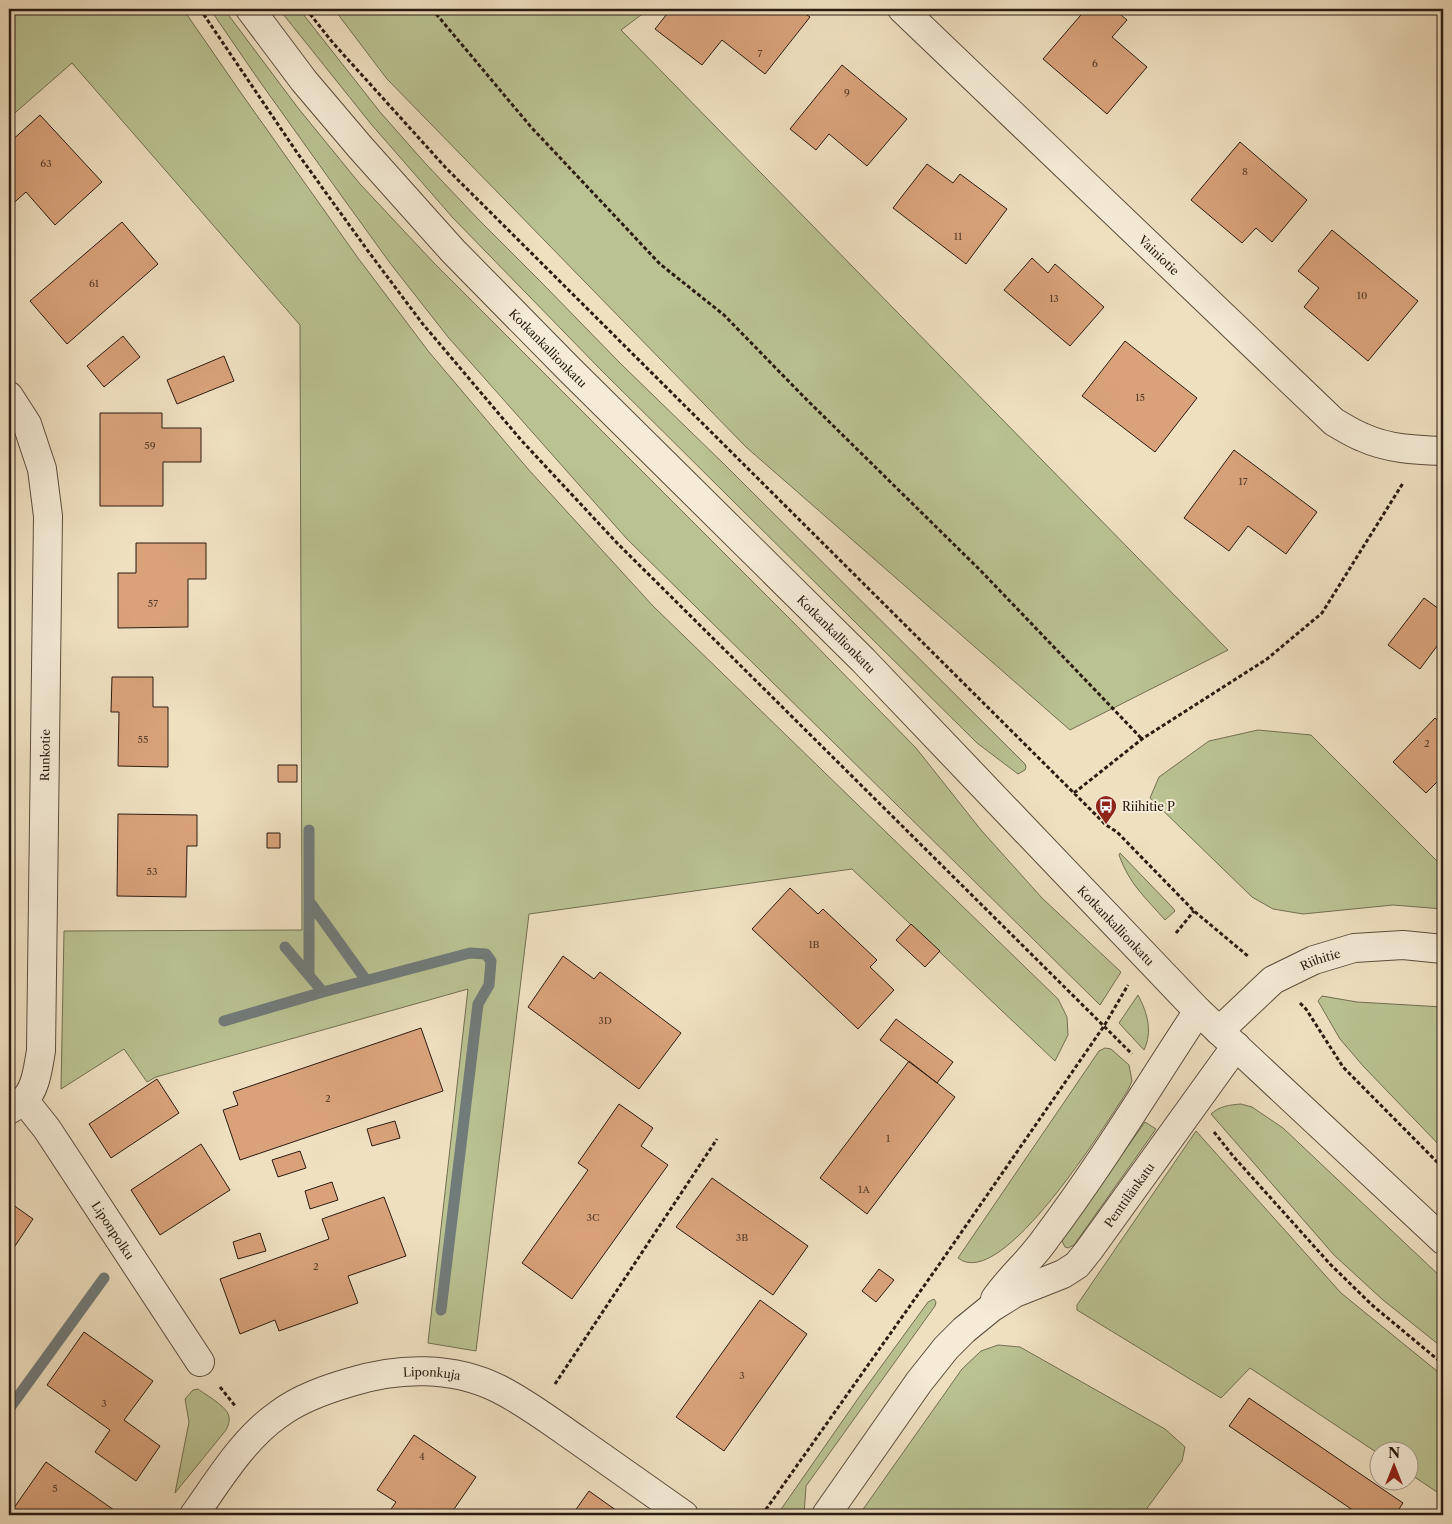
<svg xmlns="http://www.w3.org/2000/svg" width="1452" height="1524" font-family="'Libre Caslon Text',serif">
  <rect width="100%" height="100%" fill="#efe0c0"/>
  <filter id="stains"><feTurbulence type="fractalNoise" baseFrequency=".004" numOctaves="4"/><feColorMatrix values="0 0 0 0 .2 0 0 0 0 .09 0 0 0 0 .02 0 0 0 .5 -.17"/></filter>
  <radialGradient id="worn" r=".72"><stop offset=".6" stop-color="#630" stop-opacity="0"/><stop offset="1" stop-color="#630" stop-opacity=".3"/></radialGradient>
  <path fill="#bac292" stroke="#726f52" d="M 9,9 L 183,9 L 241,93 L 358,258 L 429,352 L 528,469 L 653,606 L 1058,999 L 1067,1017 L 1068,1035 L 1055,1061 L 852,869 L 529,914 L 476,1351 L 428,1343 L 468,989 L 156,1077 L 147,1082 L 124,1049 L 61,1089 L 64,931 L 302,930 L 300,325 L 72,63 L 9,118 Z
    M 210,9 L 224,9 L 298,108 L 360,184 L 434,263 L 790,619 L 916,748 L 981,830 L 1042,898 L 1121,972 L 1100,1005 L 627,539 L 448,337 L 390,263 L 338,191 L 258,79 Z
    M 279,9 L 299,9 L 380,112 L 425,163 L 479,220 L 542,283 L 621,364 L 724,464 L 1025,764 L 1026,767 L 1025,770 L 1018,774 L 977,743 L 601,370 L 453,218 L 371,124 Z
    M 334,9 L 649,9 L 621,30 L 1228,650 L 1070,730 L 746,447 L 387,79 Z
    M 1258,730 L 1311,735 L 1443,867 L 1443,909 L 1393,905 L 1303,914 L 1273,909 L 1252,897 L 1150,798 L 1159,777 L 1209,741 Z
    M 1120,853 L 1172,907 L 1175,911 L 1165,920 C 1146,898 1129,884 1119,855 Z
    M 1138,995 C 1147,1012 1153,1031 1144,1050 L 1119,1023 Z
    M 1322,996 L 1357,1002 L 1443,1007 L 1443,1149 L 1364,1067 L 1340,1039 L 1318,1001 Z
    M 1105,1048 L 1111,1049 L 1129,1065 L 1132,1081 L 1128,1090 C 1107,1122 1002,1293 958,1258 L 1099,1051 Z
    M 1241,1104 L 1252,1107 L 1283,1128 L 1443,1279 L 1443,1348 L 1383,1300 L 1334,1255 L 1211,1114 C 1220,1106 1229,1105 1241,1104 Z
    M 1145,1122 L 1156,1129 L 1074,1245 L 1068,1248 L 1065,1247 L 1062,1241 L 1064,1236 Z
    M 1196,1131 L 1341,1293 L 1443,1376 L 1443,1496 L 1410,1474 L 1410,1452 L 1380,1452 L 1379,1454 L 1250,1368 L 1221,1398 L 1077,1310 L 1077,1305 Z
    M 934,1299 L 936,1302 L 935,1306 L 806,1486 L 804,1515 L 777,1515 L 864,1390 L 928,1302 Z
    M 998,1345 L 1020,1347 L 1165,1429 L 1185,1447 L 1182,1461 L 1142,1515 L 859,1515 L 962,1369 L 981,1351 Z
    M 198,1389 C 206,1395 228,1407 229,1417 C 230,1421 228,1426 226,1430 L 175,1493 L 189,1422 L 185,1399 L 193,1390 Z"/>
  <g fill="none" stroke-linecap="round" stroke-linejoin="round">
    <path stroke="#717b7a" stroke-width="11" d="M 309,830 L 309,901 L 366,980
      M 285,947 L 323,992 L 470,953 L 486,954 L 491,961 L 489,985 L 478,1004 L 441,1310
      M 309,975 L 309,901
      M 224,1021 L 323,992
      M 9,1409 L 104,1278"/>
  </g>
  <path fill="#d9a27b" stroke="#2b1c13" d="M 671,9 L 798,9 L 810,17 L 765,74 L 722,40 L 702,65 L 655,29 Z
    M 1086,9 L 1114,9 L 1127,20 L 1112,37 L 1147,67 L 1107,114 L 1043,59 Z
    M 842,65 L 907,119 L 867,166 L 829,134 L 816,150 L 790,129 Z
    M 40,115 L 102,182 L 55,225 L 26,192 L 9,207 L 9,143 Z
    M 1240,142 L 1307,200 L 1272,242 L 1256,228 L 1242,243 L 1191,200 Z
    M 927,164 L 953,183 L 960,174 L 1007,209 L 966,264 L 893,208 Z
    M 122,222 L 158,264 L 67,344 L 30,301 Z
    M 1332,230 L 1418,301 L 1368,361 L 1304,307 L 1319,288 L 1298,271 Z
    M 1032,258 L 1048,273 L 1055,264 L 1104,307 L 1070,346 L 1004,290 Z
    M 123,336 L 140,357 L 104,387 L 87,366 Z
    M 1125,341 L 1197,398 L 1155,452 L 1082,396 Z
    M 224,356 L 234,381 L 177,404 L 167,380 Z
    M 100,413 L 162,413 L 162,428 L 201,428 L 201,462 L 163,462 L 163,506 L 100,506 Z
    M 1234,450 L 1317,512 L 1286,554 L 1248,526 L 1229,551 L 1184,518 Z
    M 136,543 L 206,543 L 206,579 L 188,579 L 188,627 L 118,628 L 118,573 L 136,573 Z
    M 1424,598 L 1443,612 L 1443,638 L 1420,669 L 1388,645 Z
    M 112,677 L 153,677 L 153,707 L 168,707 L 168,767 L 118,766 L 119,712 L 111,712 Z
    M 1435,718 L 1443,725 L 1443,782 L 1440,779 L 1426,793 L 1393,762 Z
    M 278,765 L 297,765 L 297,782 L 278,782 Z
    M 118,814 L 197,815 L 197,846 L 187,846 L 186,897 L 117,896 Z
    M 267,833 L 280,833 L 280,848 L 267,848 Z
    M 790,888 L 818,914 L 823,909 L 877,960 L 870,967 L 894,990 L 858,1029 L 752,929 Z
    M 911,924 L 940,951 L 925,967 L 896,940 Z
    M 563,956 L 594,979 L 600,972 L 681,1033 L 639,1089 L 528,1007 Z
    M 896,1019 L 953,1062 L 937,1083 L 880,1040 Z
    M 421,1028 L 443,1091 L 240,1160 L 223,1110 L 238,1105 L 233,1092 Z
    M 909,1061 L 955,1097 L 867,1214 L 820,1178 Z
    M 157,1079 L 179,1113 L 111,1158 L 89,1124 Z
    M 619,1104 L 653,1128 L 641,1146 L 668,1165 L 572,1299 L 522,1263 L 588,1170 L 578,1163 Z
    M 395,1121 L 400,1138 L 372,1146 L 367,1129 Z
    M 201,1144 L 230,1190 L 160,1235 L 131,1190 Z
    M 300,1151 L 306,1168 L 278,1177 L 272,1160 Z
    M 712,1178 L 808,1246 L 773,1295 L 676,1227 Z
    M 332,1182 L 338,1200 L 310,1209 L 305,1191 Z
    M 384,1197 L 406,1256 L 348,1276 L 358,1303 L 279,1331 L 275,1320 L 240,1334 L 220,1279 L 329,1239 L 322,1219 Z
    M 9,1202 L 33,1219 L 9,1255 Z
    M 260,1233 L 266,1251 L 238,1259 L 233,1242 Z
    M 879,1269 L 894,1280 L 876,1302 L 862,1291 Z
    M 760,1300 L 807,1334 L 724,1451 L 676,1417 Z
    M 84,1332 L 153,1381 L 124,1420 L 160,1446 L 136,1481 L 95,1452 L 110,1430 L 47,1385 Z
    M 1249,1398 L 1403,1503 L 1395,1515 L 1360,1515 L 1229,1426 Z
    M 414,1435 L 476,1477 L 450,1515 L 387,1515 L 396,1502 L 377,1490 Z
    M 46,1462 L 121,1515 L 9,1515 Z
    M 589,1491 L 620,1513 L 618,1515 L 572,1515 Z"/>
  <g fill="none" stroke-linecap="round" stroke-linejoin="round">
    <g stroke="#5c4d3e" stroke-width="30">
      <g id="minor">
        <path id="s1" d="M 250,9 L 304,81 L 360,147 L 453,251 L 569,369 L 863,660 L 1198,1011 L 1443,1240"/>
        <path id="s2" d="M 902,9 L 1334,422 C 1343,427 1352,433 1362,437 C 1388,449 1415,450 1443,451"/>
        <path d="M 9,396 L 27,424 L 42,469 L 48,516 L 41,1051 C 38,1067 36,1090 23,1101 C 19,1105 13,1107 9,1110"/>
        <path id="s3" d="M 1219,1031 L 1273,980 L 1314,960 L 1354,948 L 1403,945 L 1443,949"/>
        <path id="s4" d="M 24,1100 L 47,1129 L 200,1362"/>
        <path d="M 995,1299 C 1010,1277 1031,1260 1046,1238 C 1101,1165 1148,1087 1198,1011"/>
        <path id="s5" d="M 194,1515 C 219,1480 243,1439 279,1414 C 300,1398 327,1389 351,1382 C 399,1367 453,1366 499,1389 C 527,1403 553,1423 579,1441 C 614,1466 649,1490 684,1515"/>
        <path id="s6" d="M 826,1515 L 919,1382 L 946,1348 L 964,1330 L 991,1308 L 1015,1293 L 1063,1274 L 1077,1265 L 1089,1250 L 1236,1046"/>
      </g>
    </g>
    <path stroke="#2b1c13" stroke-width="3" stroke-dasharray="4 2.5" stroke-linecap="butt" d="M 200,9 L 298,154 L 368,251 L 422,323 L 521,440 L 618,544 L 1132,1054
      M 306,9 L 333,43 L 446,168 L 1106,825 L 1117,832 L 1194,911 L 1249,957
      M 432,9 L 531,127 L 660,264 L 724,315 L 805,398 L 981,571 L 1142,739
      M 1074,793 L 1142,739 L 1267,659 L 1322,613 L 1403,483
      M 1176,933 L 1194,911
      M 1300,1003 L 1306,1009 L 1343,1067 L 1443,1168
      M 1214,1132 L 1233,1156 L 1330,1264 L 1372,1305 L 1443,1364
      M 555,1384 L 717,1139
      M 220,1387 L 236,1407
      M 762,1515 L 936,1269 L 1104,1026 L 1128,985"/>
    <use href="#minor" stroke="#f5ebd6" stroke-width="28"/>
  </g>
  <defs>
    <g id="bus-pin" transform="scale(1.125)"><path d="M0 17L-7.5 6A9.5 9.5 0 1 1 7.5 6Z" fill="#8f2418" stroke="#f5ebd6"/><path d="M-5-6H5V4H4V6H2V4H-2V6H-4V4H-5ZM-3.5-4V0h7V-4ZM-3.5 1.2v1.5H-2V1.2ZM2 1.2v1.5H3.5V1.2Z" fill="#fff"/></g>
  </defs>
  <g fill-rule="evenodd">
    <use href="#bus-pin" x="1106" y="806"/>
  </g>
  <g text-anchor="middle" dominant-baseline="central" stroke-width="4" stroke-linejoin="round" paint-order="stroke">
    <g font-size="10" fill="#563e2d">
      <text x="760" y="53">7</text>
      <text x="1095" y="63">6</text>
      <text x="847" y="92">9</text>
      <text x="46" y="163">63</text>
      <text x="1245" y="171">8</text>
      <text x="958" y="236">11</text>
      <text x="94" y="283">61</text>
      <text x="1362" y="295">10</text>
      <text x="1054" y="298">13</text>
      <text x="1140" y="397">15</text>
      <text x="150" y="445">59</text>
      <text x="1243" y="481">17</text>
      <text x="153" y="603">57</text>
      <text x="143" y="739">55</text>
      <text x="1427" y="743">2</text>
      <text x="152" y="871">53</text>
      <text x="814" y="944">1B</text>
      <text x="605" y="1020">3D</text>
      <text x="328" y="1098">2</text>
      <text x="888" y="1138">1</text>
      <text x="864" y="1189">1A</text>
      <text x="593" y="1217">3C</text>
      <text x="742" y="1237">3B</text>
      <text x="316" y="1266">2</text>
      <text x="742" y="1375">3</text>
      <text x="104" y="1403">3</text>
      <text x="422" y="1456">4</text>
      <text x="55" y="1488">5</text>
    </g>
    <g font-size="12" fill="#2b1c13" stroke="#f5ebd6">
      <text stroke="none"><textPath href="#s2" startOffset="356">Vainiotie</textPath></text>
      <text stroke="none"><textPath href="#s1" startOffset="452">Kotkankallionkatu</textPath></text>
      <text stroke="none"><textPath href="#s1" startOffset="858">Kotkankallionkatu</textPath></text>
      <text transform="translate(45 755) rotate(-89)">Runkotie</text>
      <text stroke="none"><textPath href="#s1" startOffset="1262">Kotkankallionkatu</textPath></text>
      <text stroke="none"><textPath href="#s3" startOffset="126">Riihitie</textPath></text>
      <text stroke="none"><textPath href="#s6" startOffset="450">Penttilänkatu</textPath></text>
      <text stroke="none"><textPath href="#s4" startOffset="158">Liponpolku</textPath></text>
      <text stroke="none"><textPath href="#s5" startOffset="294">Liponkuja</textPath></text>
    </g>
    <g font-size="12" fill="#2b1c13" stroke="#f5ebd6" text-anchor="start">
      <text x="1122" y="806">Riihitie P</text>
    </g>
  </g>
  <rect width="1452" height="1524" fill="none" stroke="#efe0c0" stroke-width="30"/>
  <rect x="10" y="10" width="1432" height="1504" fill="none" stroke="#2b1c13" stroke-width="2.5"/>
  <rect x="15" y="15" width="1422" height="1494" fill="none" stroke="#2b1c13"/>
  <g transform="translate(1394 1466)"><circle r="24" fill="#f5ebd6" stroke="#a49888"/>
  <path d="M0-4L9 19L0 12L-9 19Z" fill="#8f2418"/>
  <text y="-8" font-size="14" font-weight="bold" text-anchor="middle" fill="#2b1c13">N</text>
  </g>
  <rect width="100%" height="100%" filter="url(#stains)"/>
  <rect width="100%" height="100%" fill="url(#worn)"/>
</svg>
